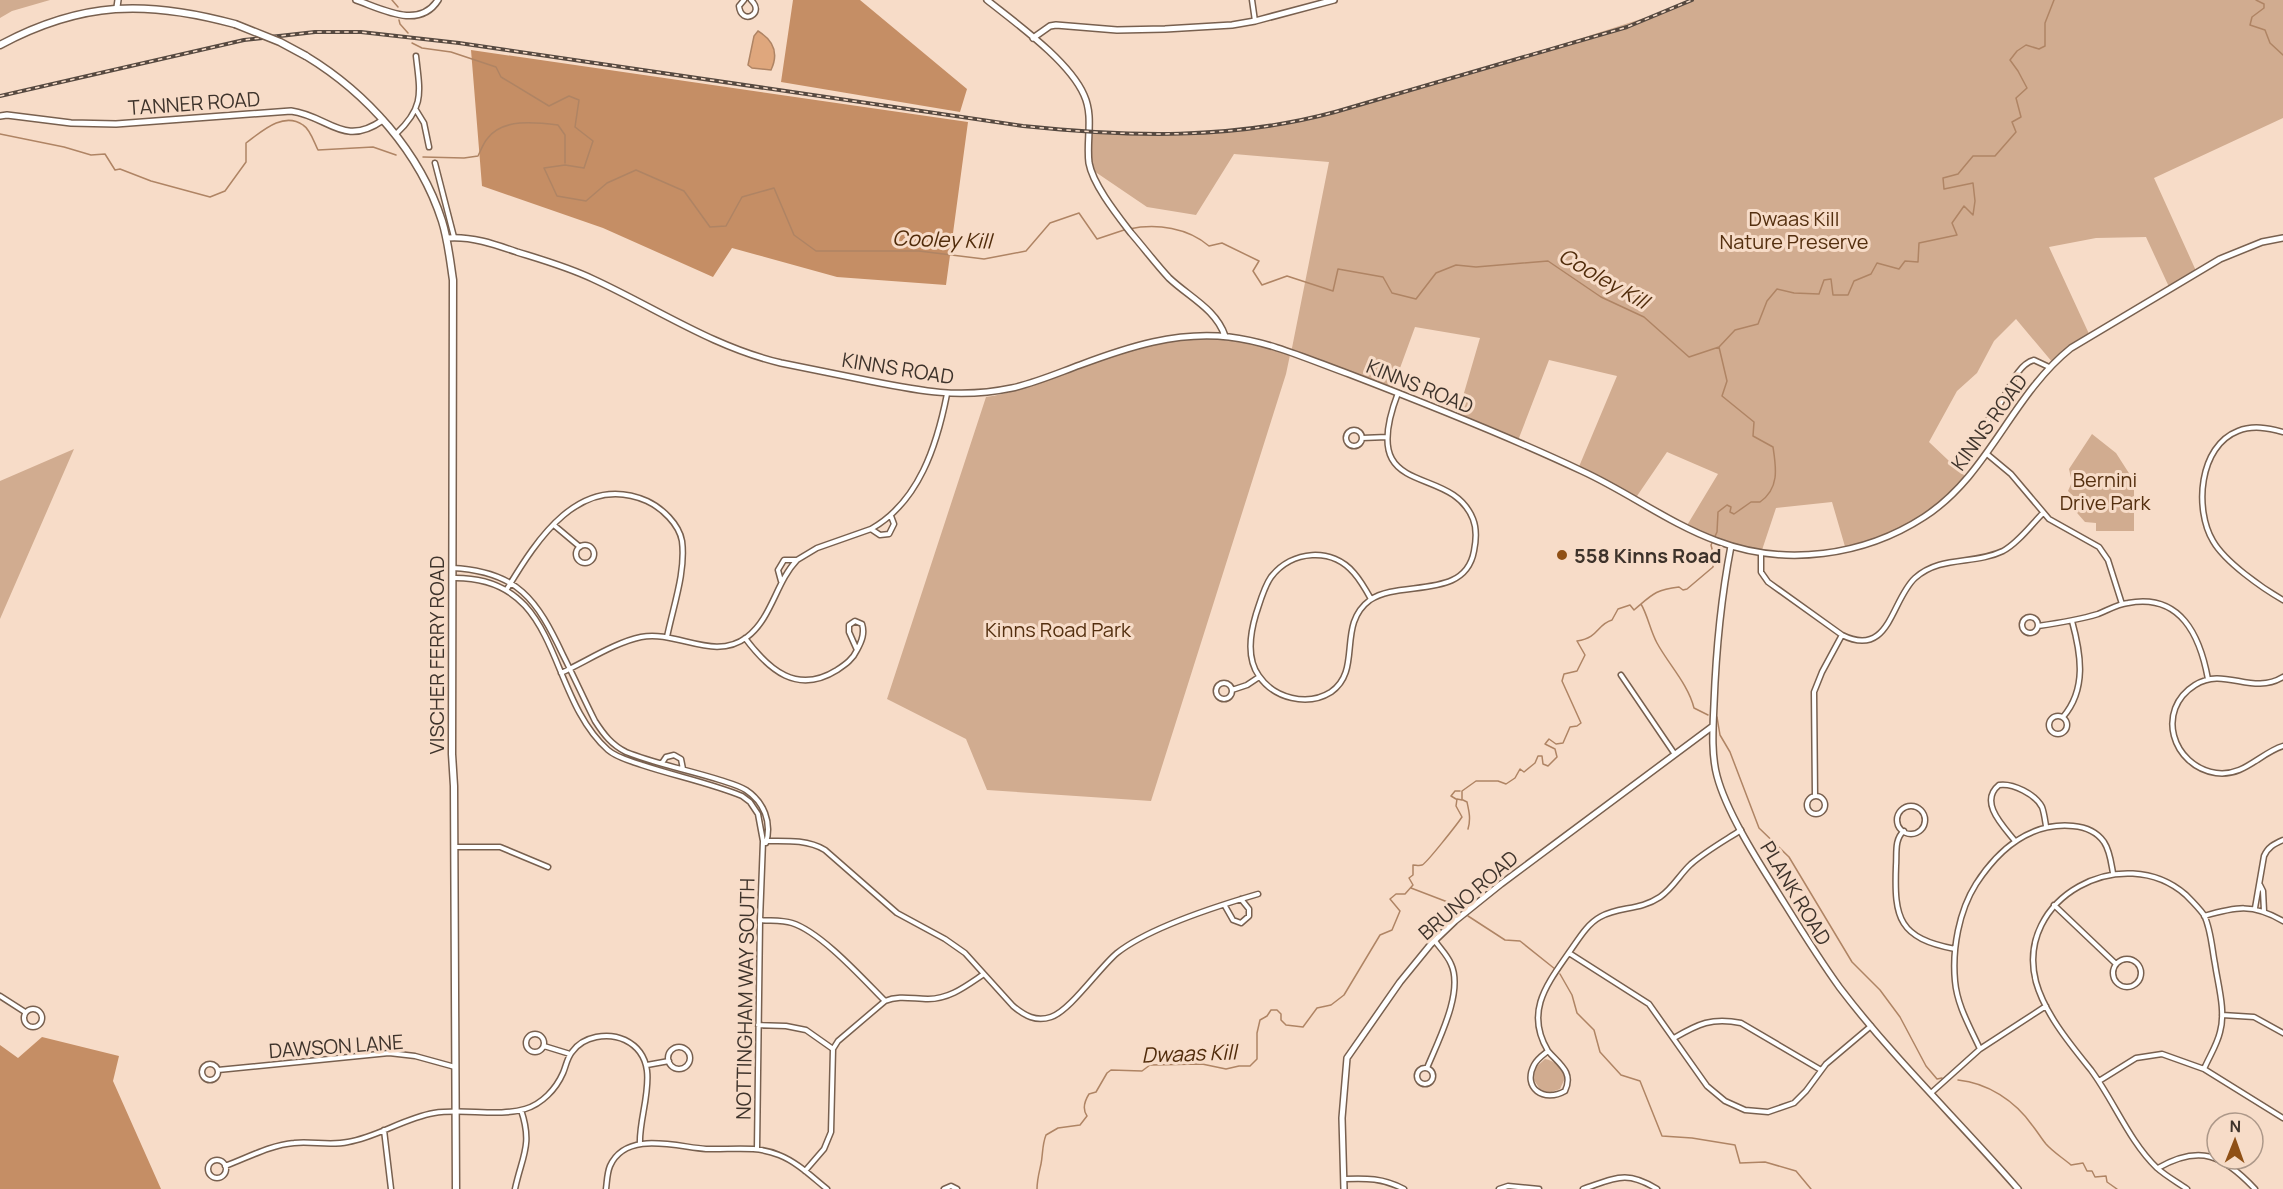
<svg xmlns="http://www.w3.org/2000/svg" width="2283" height="1189" font-family="Manrope,sans-serif">
  <rect width="100%" height="100%" fill="#f7dcc8"/>
  <path fill="#d1ac90" d="M 0,0 L 50,0 L 12,11 L 0,18 Z
    M 1690,0 L 2283,0 L 2283,118 L 2154,178 L 2197,273 L 2170,289 L 2146,237 L 2096,238 L 2049,247 L 2090,336 L 2053,363 L 2016,319 L 1994,341 L 1977,373 L 1957,391 L 1929,442 L 1967,478 L 1927,515 L 1878,540 L 1846,550 L 1832,502 L 1776,508 L 1761,553 L 1722,543 L 1686,527 L 1718,474 L 1667,452 L 1635,499 L 1578,469 L 1617,376 L 1549,360 L 1517,443 L 1457,417 L 1480,338 L 1415,327 L 1392,390 L 1291,353 L 1329,162 L 1234,154 L 1196,215 L 1147,207 L 1091,169 L 1089,133 L 1164,135 L 1257,128 L 1307,119 L 1505,63 L 1672,9 Z
    M 1209,338 L 1255,344 L 1290,355 L 1286,374 L 1151,801 L 987,790 L 966,739 L 887,699 L 986,397 C 1043,388 1094,359 1149,345 C 1168,340 1190,340 1209,338 Z
    M 2092,434 L 2116,453 L 2134,481 L 2134,531 L 2096,531 L 2096,523 L 2085,522 L 2071,506 L 2075,498 L 2068,491 L 2072,482 L 2069,469 Z
    M 74,449 L 0,619 L 0,481 Z
    M 1545,1059 C 1554,1060 1564,1070 1565,1078 L 1560,1089 L 1549,1093 L 1541,1091 L 1534,1080 L 1535,1068 Z"/>
  <path fill="#c58e65" d="M 793,0 L 860,0 L 967,89 L 960,112 L 781,82 Z
    M 471,50 L 968,122 L 946,285 L 837,277 L 732,248 L 713,277 L 603,228 L 482,186 Z
    M 42,1037 L 119,1056 L 113,1081 L 161,1189 L 0,1189 L 0,1045 L 18,1058 Z"/>
  <path fill="#dfa77d" stroke="#af8464" stroke-width="1.5" d="M 758,31 C 773,40 779,53 771,70 L 752,68 L 748,65 L 754,36 Z"/>
  <g fill="none" stroke-linecap="round" stroke-linejoin="round">
    <path stroke="#af8464" stroke-width="1.5" d="M 392,0 L 398,7
      M 2256,0 L 2264,4 L 2264,8 L 2252,17 L 2250,25 L 2265,30 L 2270,43 L 2283,55
      M 399,20 L 400,24 L 408,33
      M 412,43 L 422,48 L 451,52 L 496,67 L 501,77 L 549,106 L 569,96 L 579,100 L 575,127 L 593,141 L 584,168 L 565,165 L 544,168 L 557,196 L 586,201 L 607,183 L 636,170 L 684,191 L 710,227 L 726,226 L 742,197 L 774,188 L 794,235 L 816,251 L 919,251 L 984,259 L 1026,251 L 1050,223 L 1079,213 L 1097,239 L 1124,230
      M 0,134 L 64,147 L 91,155 L 105,154 L 115,170 L 120,169 L 151,181 L 210,197 L 225,191 L 246,162 L 246,143 C 261,132 283,111 303,125 C 310,129 314,142 318,150 L 373,147 L 396,155
      M 423,157 L 464,158 L 478,156 C 481,150 483,144 487,139 C 502,118 536,122 558,125 L 565,135 L 565,163
      M 1129,229 C 1157,223 1188,228 1209,246 L 1222,243 L 1259,261 L 1253,271 L 1262,285 L 1287,276 L 1333,291 L 1338,269 L 1383,277 L 1392,293 L 1416,299 L 1436,273 L 1456,265 L 1476,267 L 1548,261 L 1601,297 L 1644,317 L 1689,357 L 1719,347 L 1735,330 L 1758,324 L 1767,301 L 1777,289 L 1794,293 L 1819,294 L 1824,280 L 1831,279 L 1833,295 L 1848,295 L 1854,281 L 1871,274 L 1877,263 L 1899,269 L 1905,261 L 1918,262 L 1919,243 L 1957,235 L 1952,223 L 1964,206 L 1973,215 L 1975,201 L 1973,183 L 1944,189 L 1943,178 L 1958,174 L 1973,156 L 1995,156 L 2016,132 L 2012,122 L 2021,117 L 2016,98 L 2027,88 L 2018,71 L 2010,60 L 2017,51 L 2026,45 L 2039,49 L 2045,46 L 2045,23 L 2054,0
      M 1641,604 C 1648,616 1650,630 1657,643 C 1669,665 1688,684 1694,708 L 1708,715
      M 1717,717 L 1720,735 L 1730,752 L 1759,828 L 1789,857 L 1852,962 L 1880,990 L 1900,1017 L 1926,1066 L 1937,1079 L 1942,1078
      M 1456,799 L 1451,796 L 1455,791 L 1460,791
      M 1463,800 L 1467,802 C 1469,811 1471,819 1468,829
      M 1411,888 L 1458,906 L 1462,910
      M 1468,916 L 1505,940 L 1520,941 L 1555,969
      M 1560,974 L 1572,995 L 1577,1013 L 1594,1030 L 1600,1052 L 1621,1075 L 1640,1081 L 1662,1136 L 1692,1138 L 1735,1145 L 1740,1163 L 1765,1162 L 1796,1171 L 1811,1189
      M 1958,1080 C 1988,1083 2015,1101 2032,1125 C 2037,1131 2041,1138 2046,1144 C 2053,1152 2063,1158 2071,1165 L 2083,1163 L 2087,1171 L 2092,1171 L 2095,1177 L 2106,1176 L 2107,1182 L 2117,1189
      M 1037,1189 C 1037,1180 1039,1173 1041,1164 C 1043,1154 1042,1145 1046,1135 L 1058,1128 L 1080,1125 L 1087,1116 C 1082,1109 1084,1102 1089,1094 L 1096,1092 L 1107,1073 L 1111,1070 L 1142,1071 L 1150,1065 L 1202,1064 L 1226,1069 L 1239,1066 L 1250,1066 L 1257,1059 L 1257,1033 L 1260,1020 L 1267,1016 L 1271,1010 L 1277,1010 L 1281,1014 L 1281,1020 L 1286,1025 L 1303,1027 L 1317,1008 L 1331,1005 L 1344,995 L 1380,935 L 1392,930 L 1400,911 L 1390,899 L 1396,894 L 1405,894 L 1413,885 L 1409,878 L 1413,875 L 1413,865 C 1416,865 1419,866 1422,865 C 1426,864 1458,823 1462,817 L 1456,806 L 1457,799 L 1462,800 L 1462,791 L 1476,781 L 1498,781 L 1506,784 L 1515,778 L 1520,769 L 1524,772 L 1535,763 L 1538,756 L 1542,756 L 1543,764 L 1548,766 L 1557,757 L 1555,749 L 1545,744 L 1549,739 L 1556,744 L 1563,743 L 1570,727 L 1577,726 L 1581,723 L 1562,681 L 1564,674 L 1577,671 L 1585,655 L 1577,641 C 1600,637 1596,625 1612,620 L 1618,609 L 1630,605 L 1634,610 C 1652,595 1654,590 1679,587 L 1683,590 L 1687,589 L 1713,567 L 1714,557 L 1711,545 L 1717,532 L 1718,512 L 1727,505 L 1731,507 L 1730,512 L 1734,514 L 1751,502 L 1760,502 C 1780,488 1776,467 1773,447 L 1753,436 L 1754,422 L 1722,396 L 1727,381 L 1719,347"/>
    <g stroke="#78604f" stroke-width="7">
      <path id="street" d="M 744,0 L 739,6 C 741,26 766,14 751,0
        M 1252,0 L 1255,21
        M 416,110 L 424,123 L 429,147
        M 396,134 C 425,107 420,92 416,56
        M 435,163 L 454,237
        M 1988,420 C 2005,406 2012,366 2034,360 L 2049,367
        M1346 438a8 8 0 1 1 16 0a8 8 0 1 1-16 0Z
        M 2283,432 C 2268,428 2253,425 2238,431 C 2199,446 2194,509 2213,541 C 2225,562 2262,588 2283,600
        M 1362,438 L 1387,437
        M 1987,454 L 2011,474 L 2049,519 L 2099,547 L 2108,560 L 2122,604
        M 555,526 L 580,547
        M 871,529 C 919,502 937,445 947,394
        M576 554a9 9 0 1 1 18 0a9 9 0 1 1-18 0Z
        M 1761,553 L 1761,572 L 1768,582 L 1842,635 C 1890,659 1891,600 1915,578 C 1941,555 1974,565 2003,551 C 2018,543 2031,525 2043,513
        M 452,568 C 518,571 537,600 563,655 C 574,677 584,699 595,721 C 604,735 612,745 626,752 C 656,764 689,770 720,780 C 729,783 738,785 746,790 C 764,802 772,822 766,843
        M 453,578 C 563,576 545,694 608,750 C 617,758 631,761 642,765 C 675,776 710,783 742,796 L 750,802 L 758,814 L 763,841 L 760,920 L 757,1149
        M 781,581 L 778,570 L 784,560 L 797,560 L 817,548 L 871,529 L 880,535 L 889,534 L 894,524 L 891,516
        M 507,589 C 537,539 580,472 647,501 C 662,508 679,524 682,541 C 686,572 673,607 667,637
        M 1371,599 C 1366,590 1361,581 1354,573 C 1332,547 1292,550 1271,577 C 1264,587 1260,602 1256,614 C 1250,634 1246,658 1259,676 C 1274,698 1307,707 1331,692 C 1363,670 1336,625 1370,600 C 1400,579 1465,601 1474,551 C 1476,541 1477,529 1473,519 C 1450,461 1356,503 1398,393
        M2022 625a8 8 0 1 1 16 0a8 8 0 1 1-16 0Z
        M 855,621 L 862,624 C 865,633 862,641 857,650 L 849,632 L 849,625 Z
        M 2038,626 C 2059,623 2078,620 2098,614 C 2108,610 2118,604 2128,603 C 2181,593 2200,636 2208,679
        M 745,638 C 769,670 797,695 837,670 C 846,664 853,659 857,650
        M 561,673 C 585,662 616,642 641,637 C 677,630 714,662 747,637 C 772,618 776,582 797,560
        M 1621,675 L 1674,753
        M 2283,677 C 2252,696 2224,666 2195,685 C 2155,710 2172,766 2216,773 C 2244,777 2260,753 2283,746
        M1216 691a8 8 0 1 1 16 0a8 8 0 1 1-16 0Z
        M 1232,690 L 1247,685 L 1259,677
        M2049 725a9 9 0 1 1 18 0a9 9 0 1 1-18 0Z
        M 2063,717 C 2087,689 2081,654 2072,621
        M 662,763 L 666,757 L 674,755 L 681,759 L 683,769
        M 1815,796 L 1814,692 L 1822,672 L 1842,635
        M1807 805a9 9 0 1 1 18 0a9 9 0 1 1-18 0Z
        M1897 820a14 14 0 1 1 28 0a14 14 0 1 1-28 0Z
        M 1904,831 C 1894,839 1897,854 1896,866 C 1894,919 1899,938 1955,949
        M 763,841 C 784,841 807,839 825,850 L 897,913 L 945,939 L 965,953 L 1013,1006 C 1025,1016 1036,1022 1051,1017 C 1070,1011 1099,968 1117,953 C 1150,927 1217,906 1258,894
        M 2015,841 C 2004,827 1978,802 1999,785 C 2013,783 2035,794 2042,807 C 2044,812 2045,820 2046,826
        M 455,847 L 500,847 L 548,867
        M 2260,885 L 2263,891 L 2264,911
        M 2054,905 L 2116,964
        M 1225,906 L 1233,920 L 1241,923 L 1249,916 L 1249,909 L 1241,899
        M 2255,908 L 2264,856 C 2268,847 2274,844 2283,840
        M 2204,916 C 2236,907 2252,903 2283,921
        M 760,920 C 770,921 782,920 792,923 C 821,932 863,979 885,1001
        M 1569,953 L 1649,1004 L 1707,1086 L 1725,1101 L 1745,1110 L 1768,1112 L 1794,1103 L 1806,1091 L 1826,1064 L 1871,1026
        M2113 973a14 14 0 1 1 28 0a14 14 0 1 1-28 0Z
        M 0,996 L 25,1012
        M24 1018a9 9 0 1 1 18 0a9 9 0 1 1-18 0Z
        M 2222,1015 L 2254,1017 L 2283,1033
        M 758,1025 L 786,1026 L 806,1030 L 833,1049
        M526 1043a9 9 0 1 1 18 0a9 9 0 1 1-18 0Z
        M 1674,1038 C 1698,1024 1712,1017 1741,1023 L 1821,1070
        M 544,1046 L 570,1054
        M668 1058a11 11 0 1 1 22 0a11 11 0 1 1-22 0Z
        M 1980,1049 C 1970,1027 1957,1005 1955,981 C 1952,949 1959,911 1976,884 C 1998,850 2030,822 2073,826 C 2085,827 2097,832 2104,842 C 2110,851 2111,862 2113,873
        M 1548,1051 C 1524,1011 1548,983 1570,951 C 1578,940 1587,924 1600,917 C 1619,906 1639,911 1660,897 C 1673,888 1680,874 1691,864 C 1706,851 1724,841 1741,830
        M 1548,1051 C 1559,1064 1574,1072 1565,1091 C 1544,1103 1522,1088 1534,1065 C 1537,1059 1543,1055 1548,1051 Z
        M202 1072a8 8 0 1 1 16 0a8 8 0 1 1-16 0Z
        M 647,1065 L 669,1061
        M1417 1076a8 8 0 1 1 16 0a8 8 0 1 1-16 0Z
        M 1427,1068 C 1438,1041 1464,992 1451,964 C 1448,956 1440,948 1435,941
        M 218,1070 L 389,1053 L 415,1056 L 455,1067
        M 2099,1081 L 2136,1058 L 2162,1054 L 2204,1069 L 2283,1118
        M 1931,1093 L 1980,1049 L 2046,1006
        M 384,1130 L 391,1189
        M208 1169a9 9 0 1 1 18 0a9 9 0 1 1-18 0Z
        M 225,1166 C 247,1158 270,1145 294,1143 C 312,1141 330,1146 348,1142 C 378,1137 404,1118 434,1113 C 461,1108 500,1117 525,1109 C 542,1104 556,1089 563,1073 C 566,1066 567,1058 572,1052 C 583,1036 608,1032 625,1040 C 666,1060 638,1111 640,1144
        M 2158,1168 C 2200,1144 2223,1155 2255,1189
        M 805,1171 L 824,1149 L 831,1132 L 833,1049 L 838,1041 L 885,1001 C 899,995 913,999 928,999 C 950,999 966,986 984,974
        M 1344,1179 C 1366,1178 1383,1178 1404,1189
        M 515,1189 C 522,1156 533,1145 521,1110
        M 606,1189 C 607,1182 607,1173 610,1166 C 626,1130 677,1147 706,1149 C 731,1150 755,1145 779,1155 C 797,1162 812,1177 827,1189
        M 944,1189 L 951,1186 L 957,1189
        M 1499,1189 L 1508,1186 L 1539,1189
        M 1583,1189 C 1616,1178 1626,1170 1657,1189
        M 2187,1189 C 2177,1182 2166,1176 2157,1168 C 2129,1141 2114,1101 2091,1070 C 2070,1044 2045,1014 2036,982 C 2014,898 2123,840 2186,895 C 2192,901 2199,908 2204,915 C 2211,929 2212,949 2215,964 C 2218,985 2226,1011 2220,1032 C 2217,1045 2209,1057 2204,1069"/>
    </g>
    <g stroke="#78604f" stroke-width="8">
      <path id="secondary" d="M 356,0 C 382,9 419,30 438,0
        M 987,0 C 1017,24 1069,61 1084,95 C 1094,117 1086,140 1089,163 C 1093,185 1118,216 1131,233 C 1144,248 1156,264 1169,278 C 1189,297 1216,309 1225,336
        M 117,7 L 118,0
        M 1033,38 L 1050,26 L 1056,25 L 1117,30 L 1165,29 L 1232,25 L 1255,21 L 1334,0
        M 0,116 L 7,115 L 71,123 L 116,124 L 291,111 C 329,116 343,148 383,120
        M 447,238 C 471,236 494,244 517,252 C 543,260 568,267 593,279 C 656,308 713,347 781,363 C 811,369 840,375 870,381 C 920,391 960,399 1012,388 C 1035,383 1058,373 1080,365 C 1128,347 1177,331 1229,337 C 1271,342 1310,360 1349,374 C 1427,404 1506,435 1582,471 C 1628,492 1670,524 1717,541 C 1785,567 1864,556 1924,517 C 1989,475 2011,396 2071,348 L 2220,259 L 2262,242 L 2283,238
        M 1731,546 C 1721,598 1716,651 1714,704 C 1713,727 1711,754 1717,776 C 1726,810 1754,855 1773,885 C 1795,920 1816,955 1840,988 C 1894,1059 1959,1121 2018,1189
        M 1344,1189 L 1342,1118 L 1347,1058 L 1400,982 L 1431,944 L 1455,921 L 1501,884 L 1713,726"/>
    </g>
    <g stroke="#78604f" stroke-width="9">
      <path id="primary" d="M 0,45 C 82,1 147,0 235,24
        M 306,56 C 367,93 420,152 442,221 C 448,240 450,260 453,280 L 452,754 L 454,786 L 456,1189"/>
    </g>
    <use href="#street" stroke="#fff" stroke-width="4"/>
    <use href="#secondary" stroke="#fff" stroke-width="5"/>
    <use href="#primary" stroke="#fff" stroke-width="6"/>
    <g stroke="#564940" stroke-width="4">
      <path id="rail" d="M 0,96 L 244,40 L 315,32 L 361,32 L 459,43 L 1023,126 C 1130,137 1231,140 1335,112 L 1627,27 L 1692,0"/>
    </g>
    <use href="#rail" stroke="#f7dcc8" stroke-width="1.5" stroke-dasharray="4.5" stroke-linecap="butt"/>
    <g stroke="#78604f" stroke-width="9" stroke-linecap="butt">
      <path id="primary-bridge" d="M 235,24 L 280,42 L 306,56"/>
    </g>
    <use href="#primary-bridge" stroke="#fff" stroke-width="6"/>
  </g>
  <circle fill="#8f5016" stroke="#f7dcc8" stroke-width="2" cx="1562" cy="555" r="6"/>
  <g text-anchor="middle" dominant-baseline="central" stroke-width="6" stroke-linejoin="round" paint-order="stroke">
    <g font-size="20" fill="#3e332b" stroke="#f7dcc8">
      <text transform="translate(194 103) rotate(-4)">TANNER ROAD</text>
      <text transform="translate(898 368) rotate(9)">KINNS ROAD</text>
      <text transform="translate(1420 386) rotate(22)">KINNS ROAD</text>
      <text transform="translate(1989 422) rotate(-54)">KINNS ROAD</text>
      <text transform="translate(436 655) rotate(-90)">VISCHER FERRY ROAD</text>
      <text transform="translate(1796 893) rotate(59)">PLANK ROAD</text>
      <text transform="translate(1468 895) rotate(-41)">BRUNO ROAD</text>
      <text transform="translate(745 999) rotate(-89)">NOTTINGHAM WAY SOUTH</text>
      <text transform="translate(336 1046) rotate(-4)">DAWSON LANE</text>
    </g>
    <g font-size="20" fill="#542f0f" stroke="#f7dcc8">
      <text x="1794" y="218">Dwaas Kill<tspan x="1794" dy="23">Nature Preserve</tspan></text>
      <text x="2105" y="479">Bernini<tspan x="2105" dy="23">Drive Park</tspan></text>
      <text x="1058" y="629">Kinns Road Park</text>
    </g>
    <g font-size="20" font-weight="bold" fill="#3e332b" stroke="#f7dcc8" text-anchor="start">
      <text x="1574" y="555">558 Kinns Road</text>
    </g>
    <g font-size="21" font-style="italic" fill="#512c0b" stroke="#f7dcc8">
      <text transform="translate(942 239) rotate(2)">Cooley Kill</text>
      <text transform="translate(1604 278) rotate(30)">Cooley Kill</text>
      <text transform="translate(1189 1053) rotate(-2)">Dwaas Kill</text>
    </g>
  </g>
  <g transform="translate(2235 1141) rotate(1)"><circle r="28" fill="#f7dcc8" stroke="#ad9889" stroke-width="1.5"/>
  <path d="M0-4.5L10 22L0 15L-10 22Z" fill="#8f5016"/>
  <text y="-9" font-size="16" font-weight="bold" text-anchor="middle" fill="#3e332b">N</text>
  </g>
</svg>
